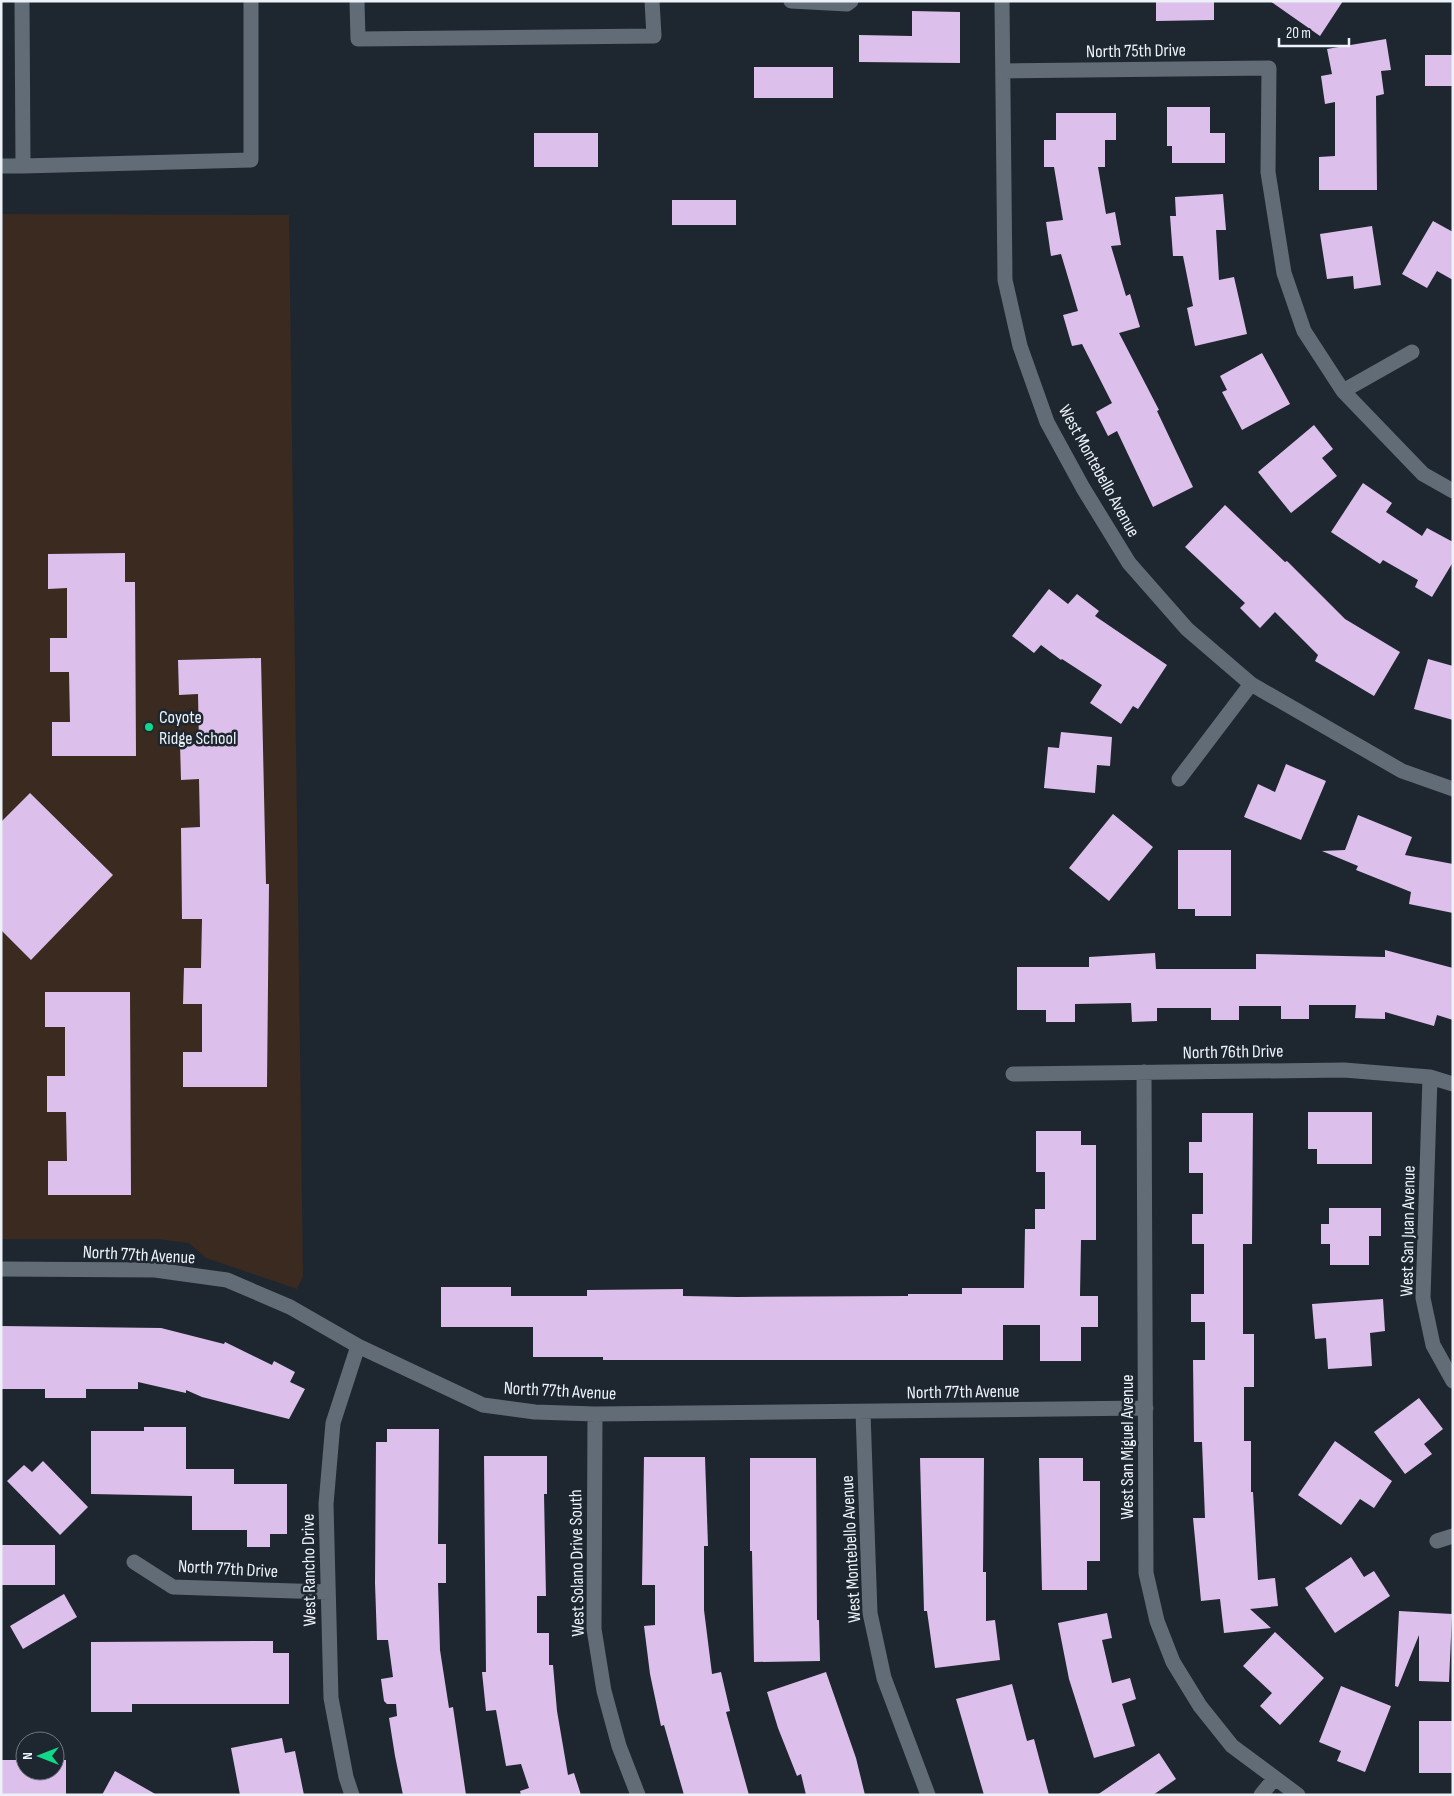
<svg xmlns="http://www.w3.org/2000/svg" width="1454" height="1796" font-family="'Sofia Sans Condensed',sans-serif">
  <rect width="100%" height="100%" fill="#1e2730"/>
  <path fill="#3a2a1f" d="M 1,214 L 289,215 L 303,1276 L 297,1289 L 206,1258 L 189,1243 L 157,1239 L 1,1239 Z"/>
  <path fill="#ddbfeb" d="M 1156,1 L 1214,1 L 1214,20 L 1156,21 Z
    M 1270,1 L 1343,1 L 1320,36 Z
    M 912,11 L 960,12 L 960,63 L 859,62 L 859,35 L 912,36 Z
    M 1386,39 L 1391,70 L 1381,71 L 1384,94 L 1376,96 L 1377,190 L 1319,190 L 1319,157 L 1335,156 L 1335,102 L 1325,104 L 1321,76 L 1332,74 L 1327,49 Z
    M 1425,55 L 1453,55 L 1453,86 L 1425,86 Z
    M 754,67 L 833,67 L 833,98 L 754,98 Z
    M 1167,107 L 1210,107 L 1210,133 L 1225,133 L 1225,163 L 1172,163 L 1172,146 L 1167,146 Z
    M 1056,113 L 1116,113 L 1116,140 L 1105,140 L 1105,167 L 1098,167 L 1106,214 L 1115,212 L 1121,245 L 1111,246 L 1126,296 L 1130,294 L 1140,327 L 1119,333 L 1159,410 L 1157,411 L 1193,487 L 1153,507 L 1117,431 L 1108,436 L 1096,412 L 1112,403 L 1082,344 L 1072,346 L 1063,315 L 1078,311 L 1061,254 L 1051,256 L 1046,222 L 1063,220 L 1054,167 L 1044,167 L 1044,140 L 1056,140 Z
    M 534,133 L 598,133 L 598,167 L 534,167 Z
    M 1223,194 L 1226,230 L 1216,230 L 1219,280 L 1234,277 L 1247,334 L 1195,346 L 1187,308 L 1193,306 L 1183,256 L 1173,256 L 1170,216 L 1176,216 L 1175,197 Z
    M 672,200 L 736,200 L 736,225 L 672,225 Z
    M 1433,221 L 1453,232 L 1453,280 L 1437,271 L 1427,288 L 1402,274 Z
    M 1372,226 L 1381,285 L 1354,289 L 1353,276 L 1327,279 L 1320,234 Z
    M 1262,353 L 1290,404 L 1242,430 L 1222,392 L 1227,390 L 1220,376 Z
    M 1314,425 L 1333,449 L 1322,458 L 1337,476 L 1291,513 L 1258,472 Z
    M 1363,483 L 1392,503 L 1386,512 L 1422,536 L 1427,528 L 1453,542 L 1453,562 L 1432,597 L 1415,587 L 1418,580 L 1383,560 L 1380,564 L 1331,532 Z
    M 1225,505 L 1285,562 L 1287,561 L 1345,619 L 1400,652 L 1374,696 L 1315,661 L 1318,655 L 1275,612 L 1260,628 L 1240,608 L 1245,603 L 1185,547 Z
    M 125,553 L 125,582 L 135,582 L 136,756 L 52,756 L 52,722 L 70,722 L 69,672 L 50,672 L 50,638 L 67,638 L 67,588 L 48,589 L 48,554 Z
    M 1049,589 L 1068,604 L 1077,594 L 1099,611 L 1095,616 L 1167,665 L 1138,709 L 1133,706 L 1121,724 L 1090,703 L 1102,685 L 1062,659 L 1061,660 L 1041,645 L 1034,653 L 1012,636 Z
    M 261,658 L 266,884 L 269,884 L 267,1087 L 183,1087 L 183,1052 L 202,1052 L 202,1004 L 183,1004 L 184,968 L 201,968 L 202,919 L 182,919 L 181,828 L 200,827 L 199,779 L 181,780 L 180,744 L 199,744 L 198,694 L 179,695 L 178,660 Z
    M 1428,659 L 1453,666 L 1453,720 L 1414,709 Z
    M 1061,732 L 1112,737 L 1110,766 L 1097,765 L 1095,793 L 1044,788 L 1048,747 L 1059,748 Z
    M 1286,764 L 1326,781 L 1301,840 L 1244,817 L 1258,784 L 1275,792 Z
    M 30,793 L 113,875 L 31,960 L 1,930 L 1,822 Z
    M 1113,814 L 1153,847 L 1109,901 L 1069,868 Z
    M 1358,815 L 1412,837 L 1405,855 L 1453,864 L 1453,913 L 1409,904 L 1411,892 L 1356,870 L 1358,866 L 1322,851 L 1345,850 Z
    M 1178,850 L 1231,850 L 1231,916 L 1195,916 L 1195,909 L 1178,909 Z
    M 1385,950 L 1453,968 L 1453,1020 L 1437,1015 L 1434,1026 L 1385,1012 L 1385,1019 L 1355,1018 L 1356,1005 L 1309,1005 L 1309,1019 L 1281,1019 L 1281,1006 L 1239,1006 L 1239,1020 L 1211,1020 L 1211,1008 L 1157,1008 L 1157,1021 L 1132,1022 L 1131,1003 L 1075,1004 L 1075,1022 L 1046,1022 L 1046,1010 L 1017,1010 L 1017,967 L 1089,967 L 1089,957 L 1155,953 L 1156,969 L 1256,969 L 1256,954 L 1385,957 Z
    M 45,992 L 130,992 L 131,1195 L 48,1195 L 48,1161 L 67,1161 L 66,1112 L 47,1112 L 47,1076 L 65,1076 L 65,1027 L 45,1027 Z
    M 1308,1112 L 1372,1112 L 1372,1164 L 1317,1164 L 1317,1149 L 1308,1149 Z
    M 1202,1113 L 1253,1113 L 1252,1244 L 1243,1244 L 1243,1334 L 1254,1334 L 1254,1387 L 1244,1387 L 1244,1441 L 1251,1441 L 1251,1492 L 1253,1492 L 1258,1580 L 1275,1578 L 1278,1606 L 1250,1609 L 1271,1628 L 1224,1633 L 1220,1599 L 1201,1601 L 1193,1518 L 1205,1518 L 1202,1442 L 1194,1442 L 1193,1360 L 1205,1360 L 1205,1322 L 1191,1322 L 1191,1294 L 1204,1294 L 1204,1244 L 1192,1244 L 1192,1214 L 1203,1214 L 1203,1173 L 1189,1173 L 1189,1142 L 1202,1142 Z
    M 1036,1131 L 1081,1131 L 1081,1145 L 1096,1145 L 1096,1240 L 1081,1240 L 1080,1296 L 1098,1296 L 1098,1327 L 1081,1327 L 1081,1361 L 1040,1361 L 1040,1325 L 1003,1325 L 1003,1360 L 603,1360 L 603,1357 L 533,1357 L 533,1327 L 441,1327 L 441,1287 L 511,1287 L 511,1296 L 587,1296 L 587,1290 L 683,1289 L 683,1296 L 737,1297 L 908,1296 L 908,1294 L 962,1294 L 962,1288 L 1024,1288 L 1025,1229 L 1035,1229 L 1035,1209 L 1045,1209 L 1045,1172 L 1036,1172 Z
    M 1329,1208 L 1381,1208 L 1381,1236 L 1369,1236 L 1369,1265 L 1330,1265 L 1330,1244 L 1321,1244 L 1321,1224 L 1329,1224 Z
    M 1383,1299 L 1385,1331 L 1370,1333 L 1372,1366 L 1328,1369 L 1326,1338 L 1315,1339 L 1312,1304 Z
    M 1,1326 L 161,1328 L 224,1344 L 225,1342 L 272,1365 L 274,1361 L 295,1372 L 290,1382 L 305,1389 L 289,1419 L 202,1397 L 186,1390 L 186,1393 L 138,1382 L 138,1389 L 86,1389 L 86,1398 L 45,1398 L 45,1389 L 1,1389 Z
    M 1419,1398 L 1443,1429 L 1424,1444 L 1432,1454 L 1405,1474 L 1374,1432 Z
    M 144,1427 L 186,1427 L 186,1469 L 234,1469 L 234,1484 L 287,1484 L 287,1534 L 270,1534 L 270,1547 L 247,1547 L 247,1530 L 192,1530 L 192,1496 L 91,1494 L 91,1431 L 144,1431 Z
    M 387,1429 L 439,1429 L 438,1544 L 446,1544 L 446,1583 L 438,1583 L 440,1650 L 449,1708 L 453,1707 L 466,1795 L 403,1795 L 395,1756 L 389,1718 L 397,1716 L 396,1704 L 387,1704 L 384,1701 L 381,1679 L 393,1677 L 388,1640 L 377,1640 L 375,1583 L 376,1442 L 387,1442 Z
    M 1335,1441 L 1392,1481 L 1374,1508 L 1360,1499 L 1341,1525 L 1298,1495 Z
    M 484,1456 L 547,1456 L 547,1494 L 544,1494 L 546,1596 L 537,1596 L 537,1633 L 549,1633 L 549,1665 L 553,1665 L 557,1711 L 568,1775 L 574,1773 L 581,1795 L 521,1795 L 520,1791 L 529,1788 L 521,1764 L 506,1766 L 496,1710 L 486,1711 L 482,1672 L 486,1672 Z
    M 644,1457 L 705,1457 L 708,1546 L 704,1546 L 704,1610 L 712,1674 L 721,1672 L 730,1711 L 726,1712 L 749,1795 L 684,1795 L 664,1725 L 661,1726 L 650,1674 L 644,1626 L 655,1625 L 655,1585 L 642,1585 Z
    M 750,1458 L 816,1458 L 817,1620 L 819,1620 L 820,1661 L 754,1662 L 752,1551 L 750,1551 Z
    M 920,1458 L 984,1458 L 983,1572 L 986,1572 L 986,1621 L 995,1620 L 1000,1660 L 935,1668 L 927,1611 L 924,1611 Z
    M 1039,1458 L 1083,1458 L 1083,1481 L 1100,1481 L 1100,1561 L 1087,1561 L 1087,1590 L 1042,1590 Z
    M 43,1461 L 88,1507 L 60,1535 L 7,1481 L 24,1465 L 32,1472 Z
    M 1,1545 L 55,1545 L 55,1585 L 1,1585 Z
    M 1351,1557 L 1364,1577 L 1374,1571 L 1390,1596 L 1335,1633 L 1305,1588 Z
    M 64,1594 L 77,1617 L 23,1649 L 10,1626 Z
    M 1399,1611 L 1452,1614 L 1449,1682 L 1419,1681 L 1419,1635 L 1398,1687 L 1395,1686 Z
    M 1107,1613 L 1112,1638 L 1102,1640 L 1112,1683 L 1130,1678 L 1136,1699 L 1122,1704 L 1135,1746 L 1094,1758 L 1069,1679 L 1058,1623 Z
    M 1275,1632 L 1324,1678 L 1280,1725 L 1260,1706 L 1272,1693 L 1243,1666 Z
    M 273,1641 L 273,1653 L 289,1653 L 289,1704 L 132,1704 L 132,1712 L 91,1712 L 91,1642 Z
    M 826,1672 L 856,1758 L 865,1795 L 806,1795 L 801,1774 L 797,1776 L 778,1728 L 767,1692 Z
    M 1012,1684 L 1027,1741 L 1034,1739 L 1049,1795 L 984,1795 L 956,1699 Z
    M 1341,1686 L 1391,1706 L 1365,1772 L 1337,1761 L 1341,1751 L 1319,1742 Z
    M 1419,1721 L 1453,1721 L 1453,1773 L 1419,1773 Z
    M 282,1738 L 285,1753 L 295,1751 L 304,1795 L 240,1795 L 231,1748 Z
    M 1159,1753 L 1176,1779 L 1153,1795 L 1097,1795 Z
    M 1,1760 L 25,1760 L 25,1771 L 55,1771 L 55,1760 L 66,1760 L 66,1795 L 1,1795 Z
    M 115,1771 L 157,1795 L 102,1795 Z"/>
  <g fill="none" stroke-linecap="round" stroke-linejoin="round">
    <path stroke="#616c76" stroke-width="15" d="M 357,1 L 358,39 L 654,36 L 652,1
      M 791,1 L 847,4 L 851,1
      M 1002,1 L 1005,280 L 1020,346 L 1047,422 L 1083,488 L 1129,563 L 1187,629 L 1251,684 L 1402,771 L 1453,789
      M 1003,71 L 1269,68 L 1268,172 L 1284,273 L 1304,331 L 1343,391 L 1423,474 L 1453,491
      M 1,166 L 23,166 L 22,1
      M 23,166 L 251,160 L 251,1
      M 1343,391 L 1412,352
      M 1179,779 L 1251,684
      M 1144,1072 L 1146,1573 L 1157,1621 L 1173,1662 L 1200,1706 L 1232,1746 L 1298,1795
      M 1013,1074 L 1344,1070 L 1430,1077 L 1453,1084
      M 1430,1077 L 1423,1298 L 1433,1345 L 1453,1381
      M 1,1269 L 155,1270 L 227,1280 L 290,1307 L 358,1346 L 483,1405 L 535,1412 L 595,1414 L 1146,1408
      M 863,1412 L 870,1613 L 884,1678 L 928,1795
      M 595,1414 L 594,1629 L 604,1691 L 619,1746 L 638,1795
      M 1437,1541 L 1453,1536
      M 134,1562 L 173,1587 L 327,1592
      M 352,1795 L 346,1777 L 331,1698 L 326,1504 L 333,1423 L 358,1346
      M 1261,1795 L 1274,1779"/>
  </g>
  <circle fill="#11d98a" stroke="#1e2730" stroke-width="2" cx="149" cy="727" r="5"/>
  <g text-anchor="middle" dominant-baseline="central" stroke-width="5" stroke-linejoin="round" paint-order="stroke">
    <g font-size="18" fill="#ecf2f8" stroke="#1e2730">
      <text transform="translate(1136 51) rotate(-1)">North 75th Drive</text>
      <text transform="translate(1099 471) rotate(61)">West Montebello Avenue</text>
      <text transform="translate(1233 1052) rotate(-1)">North 76th Drive</text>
      <text transform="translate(1408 1231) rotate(-89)">West San Juan Avenue</text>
      <text transform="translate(139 1255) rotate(3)">North 77th Avenue</text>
      <text transform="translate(560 1391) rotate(3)">North 77th Avenue</text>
      <text transform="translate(963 1392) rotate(-1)">North 77th Avenue</text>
      <text transform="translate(1127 1447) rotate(-90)">West San Miguel Avenue</text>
      <text transform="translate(851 1549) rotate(-93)">West Montebello Avenue</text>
      <text transform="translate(577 1563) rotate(-91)">West Solano Drive South</text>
      <text transform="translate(228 1569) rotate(3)">North 77th Drive</text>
      <text transform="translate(309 1570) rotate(-91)">West Rancho Drive</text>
    </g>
    <g font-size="18" fill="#ecf2f8" stroke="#1e2730" text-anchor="start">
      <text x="159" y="717">Coyote<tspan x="159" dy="21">Ridge School</tspan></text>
    </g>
  </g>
  <rect width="1454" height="1796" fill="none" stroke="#ecf2f8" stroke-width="5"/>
  <g transform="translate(40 1756) rotate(270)"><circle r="24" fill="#1e2730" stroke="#707880"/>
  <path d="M0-4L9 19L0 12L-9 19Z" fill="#11d98a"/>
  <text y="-8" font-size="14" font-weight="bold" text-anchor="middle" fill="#ecf2f8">N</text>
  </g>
  <path d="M1279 38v8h70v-8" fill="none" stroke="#ecf2f8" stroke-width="2.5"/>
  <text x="1286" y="38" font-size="15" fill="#ecf2f8" stroke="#1e2730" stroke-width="4" paint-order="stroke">20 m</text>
</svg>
